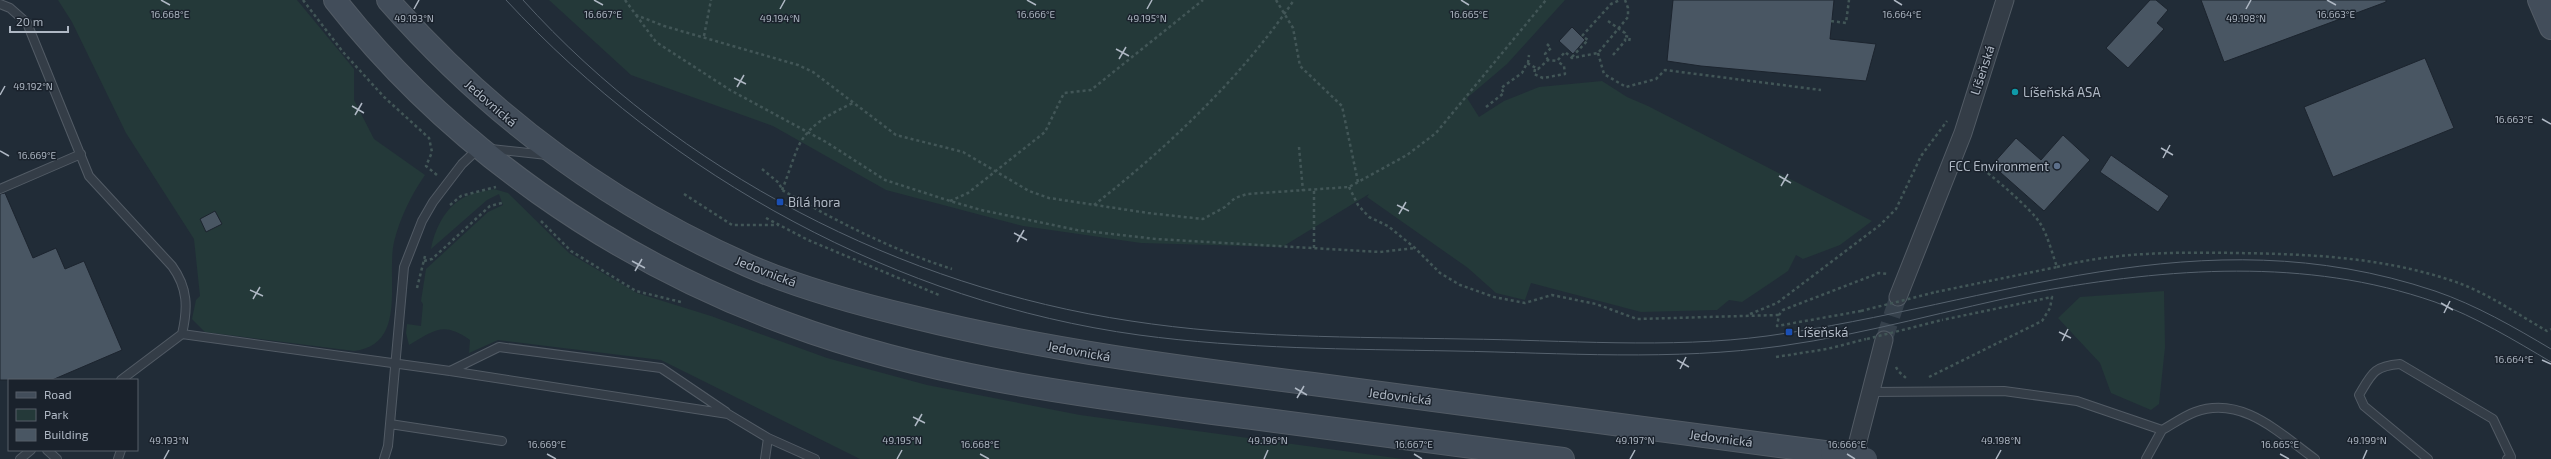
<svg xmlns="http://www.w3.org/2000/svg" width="2551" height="459" font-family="'Exo 2',sans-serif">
  <rect width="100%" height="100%" fill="#212c37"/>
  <path fill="#243939" d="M 58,0 L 297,0 L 354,69 L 354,100 L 374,139 L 425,175 C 411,195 400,218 394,242 C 386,279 408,345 354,351 L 205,332 L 192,319 L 196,300 L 200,296 L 194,239 L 126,133 L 72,22 Z
    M 549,0 L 1565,0 L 1507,64 L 1467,98 L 1479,117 L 1504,101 L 1539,87 L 1602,81 L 1627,97 L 1648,106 L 1872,221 L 1840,245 L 1803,259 L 1796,255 L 1788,271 L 1742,302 L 1729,300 L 1717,310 L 1641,312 L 1531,283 L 1525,300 L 1496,293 L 1468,268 L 1367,197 L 1369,194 L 1282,247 L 1141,243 L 1023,226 L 886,190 L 773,126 L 631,75 Z
    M 494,189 L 508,193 L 569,253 L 637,293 L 711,316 L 827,358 L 927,385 L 1080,415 L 1403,459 L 860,459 L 661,360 L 498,340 L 469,353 L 470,340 C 443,321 435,330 409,345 L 406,333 L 407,324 L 421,326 L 423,304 L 421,301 L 426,269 L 488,212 L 503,205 L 499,194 L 487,200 L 431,249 C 435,228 446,205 467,196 C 475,192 485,191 494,189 Z
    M 2164,291 L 2165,347 L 2159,404 L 2151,410 L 2111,393 L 2100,363 L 2058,318 L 2080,297 Z"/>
  <path fill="#495663" stroke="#1c242e" d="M 1673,0 L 1834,0 L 1830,39 L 1876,44 L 1866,81 L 1701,66 L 1667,61 Z
    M 2150,0 L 2156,0 L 2168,10 L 2157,23 L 2164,29 L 2128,68 L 2106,48 Z
    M 2201,0 L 2386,0 L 2386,2 L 2224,62 Z
    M 1572,27 L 1585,40 L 1573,54 L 1559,41 Z
    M 2425,58 L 2454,128 L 2333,177 L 2304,107 Z
    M 2063,135 L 2090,160 L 2044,211 L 1992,165 L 2016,138 L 2041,160 Z
    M 2111,155 L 2169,196 L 2158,212 L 2100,172 Z
    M 5,193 L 33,258 L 56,248 L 65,269 L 84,261 L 122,350 L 52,380 L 0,380 L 0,194 Z
    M 215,211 L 222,224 L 206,232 L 200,219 Z"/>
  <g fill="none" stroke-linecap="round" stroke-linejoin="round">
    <path stroke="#36414c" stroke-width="17" stroke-dasharray="17 8" stroke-linecap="butt" d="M 1884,340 L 1898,297"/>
    <g stroke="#525b65" stroke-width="10">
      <path id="lane" d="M 0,4 L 10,8 L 27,23 L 89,176 L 172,266 C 188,288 188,308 182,334
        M 491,149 L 547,155
        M 0,189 L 81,154
        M 450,371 L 499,347 L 661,368 L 726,412
        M 121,380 L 182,334 L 450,371 L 728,414 L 768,438 L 765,459
        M 1870,392 L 2004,391 L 2077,401 L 2162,430 C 2173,424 2184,416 2195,412 C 2242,395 2279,433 2315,459
        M 390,424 L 502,441
        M 768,438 L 815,459
        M 47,450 L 57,459
        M 20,459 L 31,450
        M 118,459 L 121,450
        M 384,459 L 388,446 L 404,267 L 422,221 L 433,202 L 462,164 L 479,148
        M 2146,459 L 2162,430
        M 2428,459 L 2364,406 L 2359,395 C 2372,373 2374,366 2400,364 L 2493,419 L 2511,457 L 2507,459"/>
    </g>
    <g stroke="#525b65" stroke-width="19">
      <path id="street" d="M 1898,297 L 1963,133 L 2005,0
        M 1857,445 L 1884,340"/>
    </g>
    <g stroke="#525b65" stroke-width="24">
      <path id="secondary" d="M 335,0 C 450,147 613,260 788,324 C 925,375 1069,394 1213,413 C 1330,428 1447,444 1563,459
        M 388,0 C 488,114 610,205 749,266 C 802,289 858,304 913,317 C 1045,350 1179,367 1313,384 C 1486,407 1659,430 1832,453
        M 2539,0 L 2551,28"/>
    </g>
    <path stroke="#425657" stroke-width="2.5" stroke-dasharray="3 3" stroke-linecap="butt" d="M 303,0 L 343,52 L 384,97 L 429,138 L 432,152 L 426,166 L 437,175
      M 625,0 L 636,15 L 664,26 L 798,65 L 813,72 L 896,135 L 963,152 L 1029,191 L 1049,198 L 1148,213 L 1203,219 L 1225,207 L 1235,198 L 1247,194 L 1349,187 L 1407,155 L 1436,133 L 1546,0
      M 1276,0 L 1293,28 L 1300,66 L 1342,106 L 1358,182
      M 636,15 L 656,42 L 730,90 L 826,142 L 885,180 L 950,201 L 981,210 L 1077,230 L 1156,239 L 1380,252 L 1415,248
      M 1608,21 L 1625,33 L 1625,36 L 1630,37 L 1629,42
      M 1831,21 L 1846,23 L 1849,0
      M 704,36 L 711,0
      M 1582,36 L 1611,4 L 1620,0
      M 1547,44 L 1551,48 L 1545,54 L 1548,60
      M 1598,53 L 1604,74 L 1626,87 L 1656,79 L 1665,70 L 1821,90
      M 1613,55 L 1625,41 L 1625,36
      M 1572,57 L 1588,40 L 1582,36
      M 1528,63 L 1529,55
      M 1535,69 L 1534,74 L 1543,78 L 1565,74 L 1564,66 L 1557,61
      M 1486,107 L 1504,93 L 1501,88 L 1522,73 L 1527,63 L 1538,69 L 1548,60 L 1557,61 L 1565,52 L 1572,58 L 1598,53 L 1628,17 L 1628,8 L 1625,0
      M 1299,147 L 1303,191
      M 762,169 L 779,183 L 782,190 C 836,221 892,250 952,269
      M 1349,187 L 1358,205 L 1369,217 L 1388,226 L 1415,248 L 1440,273 L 1460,285 L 1494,297 L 1525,303 L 1552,295 L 1596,304 L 1637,319 L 1779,315
      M 782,190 C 787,178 791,165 796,152 C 806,125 830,114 855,102
      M 1314,191 L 1314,250
      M 684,194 L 732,225 L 779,225
      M 950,201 L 968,193 L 1045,132 L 1064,93 L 1091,90 L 1203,0
      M 450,205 L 461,196 L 496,187
      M 1094,205 C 1168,147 1241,78 1294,0
      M 766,218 L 808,240 L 939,295
      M 541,221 L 571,251 L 636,291 L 681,302
      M 424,261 L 432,259 L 490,206 L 502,203
      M 2057,267 C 2114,252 2177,252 2235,253 C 2309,254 2382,257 2453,281 C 2486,292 2517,314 2547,331 L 2551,329
      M 417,288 L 425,256
      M 1936,292 L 2057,267 C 2052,253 2048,236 2040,223 C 2033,211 1989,172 1976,165
      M 1861,311 L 1777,326 L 1779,315 L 1783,310 L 1879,273 L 1888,274
      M 1750,314 L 1777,303 L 1880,225 L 1896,209 L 1921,156 L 1947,121
      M 1776,357 L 1827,349 L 1866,339
      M 1896,367 L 1898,371 L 1906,378
      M 1929,377 L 2042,321 L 2050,308 L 2052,297 L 1942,320"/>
    <use href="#lane" stroke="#343d47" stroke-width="8"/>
    <use href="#street" stroke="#343d47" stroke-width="17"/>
    <use href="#secondary" stroke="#424d5a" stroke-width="22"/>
    <path stroke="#56626e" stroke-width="1" d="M 506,0 C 671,178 898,302 1139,335 C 1243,349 1349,349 1454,351 C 1563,353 1673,361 1781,346 C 1867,334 1951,309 2036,292 C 2168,268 2306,257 2435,302 C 2476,317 2514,340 2551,362
      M 523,0 C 678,172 902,287 1131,321 C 1241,338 1354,337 1465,339 C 1562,340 1670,349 1767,336 C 1998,304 2199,212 2435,291 C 2476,305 2514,327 2551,349"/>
    <g stroke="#525b65" stroke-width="24" stroke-linecap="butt">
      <path id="secondary-bridge" d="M 1832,453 L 1866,459"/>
    </g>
    <path stroke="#425657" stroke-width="2.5" stroke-dasharray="3 3" stroke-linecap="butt" d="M 1861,311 L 1936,292
      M 1867,339 L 1942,320"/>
    <use href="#secondary-bridge" stroke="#424d5a" stroke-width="22"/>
  </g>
  <path fill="none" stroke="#afb8c4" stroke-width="1.5" d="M 161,0 L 170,5M 594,0 L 603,5M 1027,0 L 1036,5M 1461,0 L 1469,5M 1894,0 L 1902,5M 2327,0 L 2336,5M 414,9 L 419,0M 780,9 L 785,0M 1147,9 L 1152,0M 2246,9 L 2251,0M 1116,49 L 1129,56M 1119,59 L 1126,47M 734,78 L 746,84M 737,87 L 744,75M 0,95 L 5,86M 352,106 L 364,113M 355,115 L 362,103M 2542,119 L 2551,124M 2161,148 L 2173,155M 0,151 L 9,156M 2163,158 L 2170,145M 1779,176 L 1791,183M 1781,186 L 1788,174M 1397,205 L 1409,211M 1399,214 L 1406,202M 1014,233 L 1027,240M 1017,242 L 1024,230M 632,261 L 645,268M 635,271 L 642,259M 250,290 L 263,296M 253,299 L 260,287M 2441,303 L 2453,310M 2444,313 L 2450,301M 2059,332 L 2071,338M 2062,341 L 2068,329M 1677,360 L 1689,367M 2542,360 L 2551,364M 1680,369 L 1686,357M 1295,388 L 1307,395M 1297,398 L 1304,386M 913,417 L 925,423M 915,426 L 922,414M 547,454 L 556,459M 980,454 L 989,459M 1414,454 L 1422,459M 1847,454 L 1855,459M 2280,454 L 2289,459M 164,459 L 169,450M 897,459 L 902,450M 1264,459 L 1268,450M 1630,459 L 1635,450M 1996,459 L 2001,450M 2363,459 L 2367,450"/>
  <circle fill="#0f9aa8" stroke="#1a222c" stroke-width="1.5" cx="2015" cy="92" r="4"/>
  <circle fill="#5c6f8a" stroke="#1a222c" stroke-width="1.5" cx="2057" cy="166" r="4"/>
  <g fill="#1a4fb4" stroke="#1a222c" stroke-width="1.5">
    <rect x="776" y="198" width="8" height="8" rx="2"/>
    <rect x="1785" y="328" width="8" height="8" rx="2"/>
  </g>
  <g text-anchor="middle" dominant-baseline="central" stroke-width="3" stroke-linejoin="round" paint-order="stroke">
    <g font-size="13" fill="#afb8c4" stroke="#1a222c">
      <text transform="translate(1982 70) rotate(-72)">Líšeňská</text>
      <text transform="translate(491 103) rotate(41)">Jedovnická</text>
      <text transform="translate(766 271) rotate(21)">Jedovnická</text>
      <text transform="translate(1079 351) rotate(10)">Jedovnická</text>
      <text transform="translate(1400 396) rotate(7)">Jedovnická</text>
      <text transform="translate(1721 438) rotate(7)">Jedovnická</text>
    </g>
    <g font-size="13" fill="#afb8c4" stroke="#1a222c" text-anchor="start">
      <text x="2023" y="92">Líšeňská ASA</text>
      <text x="2049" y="166" text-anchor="end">FCC Environment</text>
      <text x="788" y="202">Bílá hora</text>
      <text x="1797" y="332">Líšeňská</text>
    </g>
  </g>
  <g font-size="10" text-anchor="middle" fill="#afb8c4" stroke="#1a222c" stroke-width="3" stroke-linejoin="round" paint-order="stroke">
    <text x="1902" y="18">16.664°E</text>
    <text x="2336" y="18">16.663°E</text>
    <text x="170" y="18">16.668°E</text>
    <text x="603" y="18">16.667°E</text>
    <text x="1036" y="18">16.666°E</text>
    <text x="1469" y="18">16.665°E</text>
    <text x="414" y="22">49.193°N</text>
    <text x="780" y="22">49.194°N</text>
    <text x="1147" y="22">49.195°N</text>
    <text x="2246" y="22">49.198°N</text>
    <text x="33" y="90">49.192°N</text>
    <text x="2514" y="123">16.663°E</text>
    <text x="37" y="159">16.669°E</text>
    <text x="2514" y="363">16.664°E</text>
    <text x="169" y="444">49.193°N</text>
    <text x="902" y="444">49.195°N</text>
    <text x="1268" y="444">49.196°N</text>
    <text x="1635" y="444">49.197°N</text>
    <text x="2001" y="444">49.198°N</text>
    <text x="2367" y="444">49.199°N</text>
    <text x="547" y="448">16.669°E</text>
    <text x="980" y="448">16.668°E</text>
    <text x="1414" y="448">16.667°E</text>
    <text x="1847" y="448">16.666°E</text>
    <text x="2280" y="448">16.665°E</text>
  </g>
  <rect x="8" y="379" width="130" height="72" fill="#1a222c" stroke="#565e69"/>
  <rect x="16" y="392" width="20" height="6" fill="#424d5a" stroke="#565e69"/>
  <text x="44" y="399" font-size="12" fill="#afb8c4">Road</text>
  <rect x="16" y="409" width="20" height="12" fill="#243939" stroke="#565e69"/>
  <text x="44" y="419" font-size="12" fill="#afb8c4">Park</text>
  <rect x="16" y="429" width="20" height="12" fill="#495663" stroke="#565e69"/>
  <text x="44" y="439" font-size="12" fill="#afb8c4">Building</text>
  <path d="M10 26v6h58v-6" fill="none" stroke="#afb8c4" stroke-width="2"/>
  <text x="16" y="26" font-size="12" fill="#afb8c4" stroke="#1a222c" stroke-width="3" paint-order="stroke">20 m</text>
</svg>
